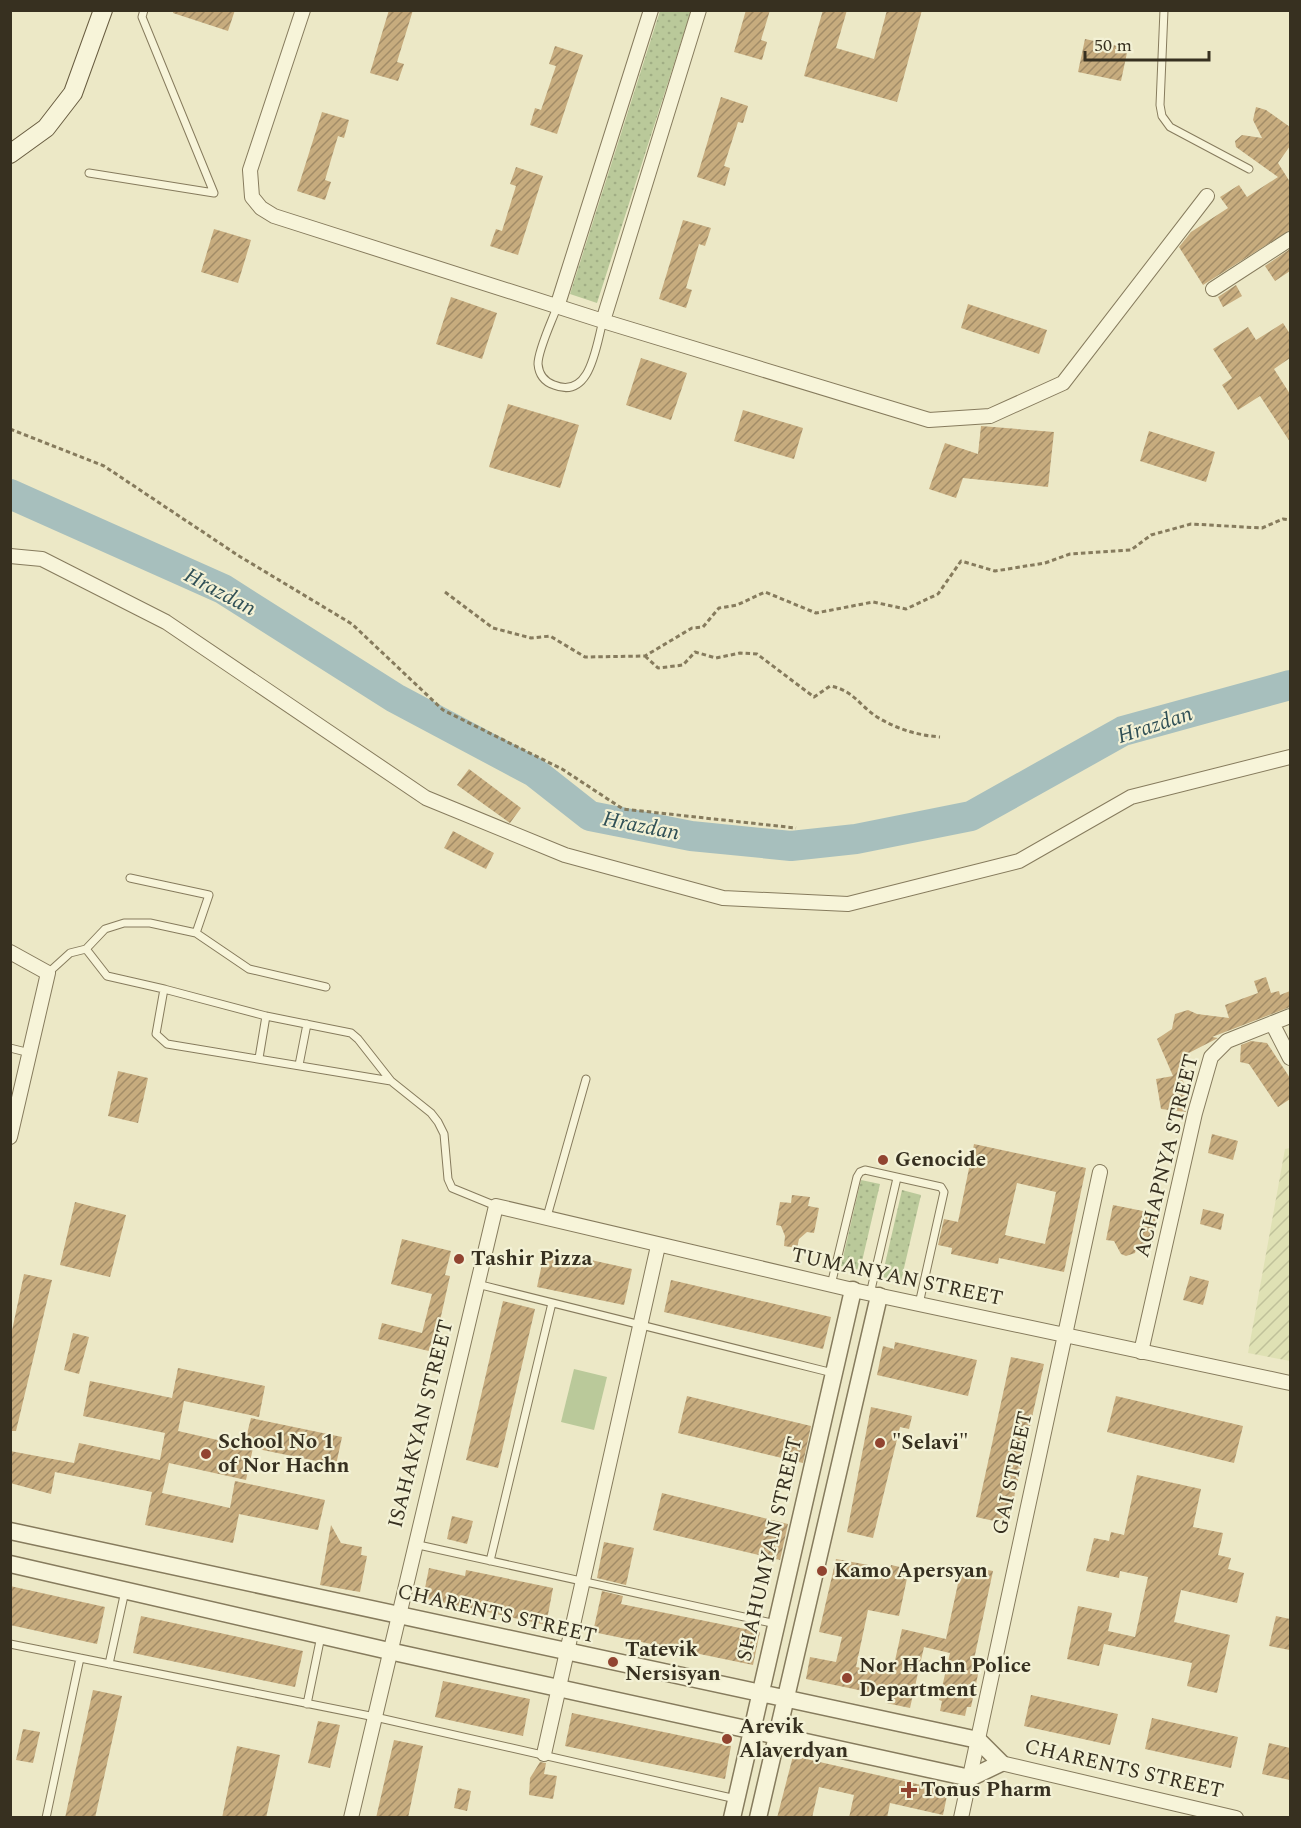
<svg xmlns="http://www.w3.org/2000/svg" width="1301" height="1828" font-family="Spectral,serif">
  <defs>
    <pattern id="farmland-furrows" width="10" height="10" patternUnits="userSpaceOnUse" patternTransform="scale(1.5)"><rect width="10" height="10" fill="#dfe1b4"/><path d="M-1 1l2-2M0 10L10 0M9 11l2-2" fill="none" stroke="#c0c19a"/></pattern>
    <pattern id="grass-dots" width="8" height="8" patternUnits="userSpaceOnUse" patternTransform="scale(1.5)"><rect width="8" height="8" fill="#bac99a"/><path d="M2 2h.1M6 6h.1" fill="none" stroke="#a0ad84" stroke-width="1.8" stroke-linecap="round"/></pattern>
    <pattern id="building-hatch" width="6" height="6" patternUnits="userSpaceOnUse" patternTransform="scale(1.5)"><rect width="6" height="6" fill="#c7ac7e"/><path d="M-1 1l2-2M0 6l6-6M5 7l2-2" fill="none" stroke="#a28c67"/></pattern>
  </defs>
  <rect width="100%" height="100%" fill="#ece8c6"/>
  <path fill="url(#farmland-furrows)" d="M 1290,1148 L 1290,1361 L 1248,1353 L 1285,1149 Z"/>
  <path fill="url(#grass-dots)" d="M 660,11 L 691,11 L 597,303 L 570,294 Z
    M 861,1180 L 880,1184 L 860,1270 L 841,1266 Z
    M 902,1190 L 921,1195 L 901,1281 L 882,1277 Z"/>
  <path fill="#bac99a" d="M 574,1369 L 607,1377 L 594,1430 L 561,1422 Z"/>
  <g fill="none" stroke-linecap="round" stroke-linejoin="round">
    <path stroke="#a7bfbd" stroke-width="30" d="M 10,494 L 223,589 L 395,698 L 534,772 L 590,816 L 691,836 L 791,846 L 856,839 L 971,816 L 1123,731 L 1290,685"/>
  </g>
  <path fill="url(#building-hatch)" fill-rule="evenodd" d="M 174,10 L 235,10 L 228,31 L 173,13 Z
    M 389,10 L 413,10 L 397,62 L 404,64 L 398,81 L 370,73 Z
    M 746,10 L 770,10 L 761,40 L 767,42 L 762,60 L 734,52 Z
    M 823,10 L 847,10 L 836,48 L 874,59 L 887,10 L 922,10 L 897,102 L 804,76 Z
    M 1085,39 L 1128,48 L 1121,81 L 1078,72 Z
    M 555,46 L 583,55 L 557,134 L 530,125 L 535,108 L 541,110 L 556,66 L 549,64 Z
    M 721,97 L 748,106 L 743,123 L 738,122 L 724,166 L 730,168 L 725,186 L 697,177 Z
    M 1256,107 L 1266,110 L 1290,127 L 1290,146 L 1278,163 L 1290,182 L 1290,230 L 1203,285 L 1179,247 L 1191,232 L 1228,208 L 1220,197 L 1239,185 L 1247,197 L 1278,177 L 1236,147 L 1235,141 L 1242,135 L 1262,138 L 1253,120 Z
    M 322,112 L 349,120 L 344,138 L 338,136 L 325,180 L 331,182 L 325,200 L 297,191 Z
    M 516,167 L 543,176 L 518,255 L 490,246 L 496,229 L 502,231 L 516,186 L 510,184 Z
    M 683,220 L 711,228 L 705,246 L 699,244 L 686,288 L 692,290 L 686,308 L 659,299 Z
    M 214,229 L 251,240 L 238,283 L 201,272 Z
    M 1290,249 L 1290,271 L 1275,281 L 1265,266 Z
    M 1236,285 L 1242,296 L 1223,307 L 1218,297 Z
    M 451,297 L 497,313 L 482,359 L 436,344 Z
    M 968,304 L 1047,330 L 1039,354 L 961,328 Z
    M 1283,323 L 1290,334 L 1290,358 L 1274,369 L 1290,394 L 1290,442 L 1260,396 L 1238,410 L 1222,385 L 1232,378 L 1213,349 L 1248,327 L 1256,340 Z
    M 641,358 L 687,373 L 671,420 L 626,405 Z
    M 508,404 L 579,425 L 560,488 L 489,467 Z
    M 743,410 L 803,428 L 794,459 L 734,441 Z
    M 981,426 L 1054,432 L 1048,487 L 963,478 L 956,498 L 929,489 L 945,443 L 978,454 Z
    M 1149,431 L 1215,452 L 1206,482 L 1140,461 Z
    M 469,769 L 521,808 L 510,823 L 457,785 Z
    M 453,831 L 494,853 L 486,869 L 444,848 Z
    M 1266,977 L 1271,993 L 1279,991 L 1280,995 L 1290,991 L 1290,1007 L 1212,1037 L 1218,1038 L 1181,1057 L 1186,1112 L 1161,1109 L 1156,1079 L 1173,1076 L 1157,1039 L 1172,1029 L 1175,1014 L 1188,1010 L 1197,1014 L 1229,1018 L 1225,1005 L 1258,993 L 1254,981 Z
    M 1251,1041 L 1267,1043 L 1290,1078 L 1290,1099 L 1278,1107 L 1249,1064 L 1240,1062 L 1241,1045 Z
    M 118,1071 L 148,1078 L 138,1123 L 108,1116 Z
    M 1212,1134 L 1238,1141 L 1233,1160 L 1208,1153 Z
    M 974,1144 L 1086,1168 L 1064,1272 L 999,1258 L 998,1264 L 951,1254 L 952,1248 L 938,1245 L 944,1219 L 958,1222 ZM 1017,1183 L 1056,1192 L 1045,1244 L 1005,1235 Z
    M 792,1195 L 810,1197 L 808,1206 L 819,1208 L 814,1233 L 807,1232 L 799,1239 L 797,1248 L 784,1246 L 785,1236 L 781,1226 L 776,1225 L 780,1202 L 791,1203 Z
    M 75,1202 L 126,1215 L 110,1277 L 60,1265 Z
    M 1113,1205 L 1158,1214 L 1151,1249 L 1137,1246 L 1135,1253 L 1126,1256 L 1121,1254 L 1114,1241 L 1106,1240 Z
    M 1203,1209 L 1224,1214 L 1221,1230 L 1200,1224 Z
    M 402,1239 L 451,1251 L 445,1275 L 450,1276 L 433,1352 L 378,1339 L 382,1323 L 422,1333 L 432,1294 L 391,1284 Z
    M 545,1250 L 632,1269 L 624,1305 L 537,1287 Z
    M 24,1274 L 52,1280 L 16,1431 L 10,1431 L 10,1340 Z
    M 1190,1276 L 1209,1281 L 1203,1305 L 1183,1300 Z
    M 671,1280 L 831,1317 L 823,1349 L 664,1312 Z
    M 503,1301 L 535,1309 L 498,1468 L 466,1460 Z
    M 73,1333 L 89,1337 L 79,1374 L 64,1370 Z
    M 895,1342 L 977,1360 L 968,1396 L 877,1375 L 883,1346 L 894,1349 Z
    M 1011,1357 L 1044,1364 L 1008,1524 L 976,1517 Z
    M 178,1368 L 265,1386 L 259,1417 L 184,1401 L 178,1431 L 244,1446 L 251,1418 L 342,1437 L 336,1465 L 253,1448 L 246,1480 L 169,1463 L 162,1493 L 230,1508 L 235,1481 L 325,1500 L 318,1530 L 239,1514 L 233,1543 L 145,1525 L 152,1492 L 55,1472 L 51,1494 L 10,1483 L 10,1451 L 74,1463 L 79,1443 L 160,1460 L 165,1433 L 83,1416 L 90,1381 L 172,1398 Z
    M 687,1396 L 811,1426 L 803,1463 L 678,1433 Z
    M 1116,1396 L 1243,1426 L 1234,1463 L 1107,1432 Z
    M 871,1407 L 912,1416 L 909,1429 L 900,1427 L 873,1538 L 847,1532 Z
    M 1137,1475 L 1201,1489 L 1193,1527 L 1223,1533 L 1218,1555 L 1231,1558 L 1228,1569 L 1244,1573 L 1237,1603 L 1181,1590 L 1174,1622 L 1230,1635 L 1217,1693 L 1187,1686 L 1192,1663 L 1104,1644 L 1099,1666 L 1067,1659 L 1078,1606 L 1112,1613 L 1108,1631 L 1135,1637 L 1148,1577 L 1120,1571 L 1119,1578 L 1086,1571 L 1094,1538 L 1109,1541 L 1111,1532 L 1124,1535 Z
    M 662,1493 L 788,1524 L 780,1560 L 653,1530 Z
    M 452,1516 L 473,1521 L 467,1544 L 447,1539 Z
    M 331,1525 L 341,1543 L 362,1547 L 361,1555 L 367,1556 L 360,1592 L 320,1585 Z
    M 604,1542 L 634,1548 L 626,1585 L 597,1578 Z
    M 836,1559 L 890,1569 L 891,1565 L 909,1569 L 899,1616 L 868,1610 L 856,1667 L 892,1674 L 902,1629 L 946,1639 L 962,1565 L 993,1571 L 973,1664 L 980,1665 L 971,1707 L 967,1707 L 965,1716 L 940,1711 L 942,1701 L 939,1700 L 950,1653 L 924,1647 L 910,1708 L 886,1703 L 887,1696 L 806,1679 L 810,1657 L 836,1662 L 842,1637 L 819,1632 Z
    M 429,1568 L 465,1576 L 466,1570 L 553,1588 L 546,1625 L 423,1598 Z
    M 10,1586 L 105,1607 L 97,1644 L 10,1625 Z
    M 602,1591 L 623,1596 L 621,1604 L 760,1632 L 753,1665 L 593,1632 Z
    M 141,1616 L 303,1651 L 295,1687 L 133,1653 Z
    M 1276,1616 L 1290,1619 L 1290,1650 L 1269,1646 Z
    M 443,1681 L 530,1699 L 523,1736 L 435,1717 Z
    M 93,1690 L 122,1696 L 95,1818 L 65,1818 Z
    M 1031,1695 L 1118,1714 L 1110,1745 L 1024,1726 Z
    M 572,1713 L 731,1746 L 725,1779 L 565,1746 Z
    M 1152,1718 L 1238,1737 L 1231,1768 L 1145,1749 Z
    M 318,1721 L 340,1725 L 330,1768 L 308,1763 Z
    M 23,1729 L 40,1732 L 33,1763 L 16,1760 Z
    M 394,1740 L 423,1746 L 408,1818 L 376,1818 Z
    M 1269,1743 L 1290,1748 L 1290,1780 L 1262,1774 Z
    M 237,1746 L 280,1755 L 266,1818 L 222,1818 Z
    M 793,1756 L 948,1791 L 943,1815 L 890,1803 L 887,1818 L 849,1818 L 854,1795 L 819,1787 L 812,1818 L 777,1818 Z
    M 540,1762 L 546,1763 L 544,1774 L 557,1776 L 553,1799 L 529,1795 L 530,1778 Z
    M 458,1788 L 471,1791 L 467,1811 L 454,1808 Z"/>
  <g fill="none" stroke-linecap="round" stroke-linejoin="round">
    <g stroke="#867b5d" stroke-width="9">
      <path id="service" d="M 1164,10 L 1160,105 L 1162,116 L 1170,127 L 1249,169
        M 89,173 L 214,193 L 142,17 L 144,10
        M 557,307 C 552,321 538,350 538,364 C 539,375 545,382 554,385 C 591,400 596,345 603,321
        M 130,878 L 209,895 L 196,933
        M 86,949 L 105,929 L 124,923 L 150,923 L 196,933 L 249,969 L 326,987
        M 48,973 L 70,953 L 86,949 L 107,976 L 164,989 L 156,1034 L 167,1044 L 391,1081 L 431,1113 L 438,1122 L 444,1134 L 448,1179 L 452,1188 L 496,1206
        M 164,989 L 266,1016 L 351,1033 L 358,1039 L 391,1081
        M 10,1048 L 30,1053
        M 259,1058 L 266,1016
        M 299,1065 L 307,1024
        M 546,1220 L 586,1079
        M 477,1284 L 833,1373
        M 831,1285 L 857,1177 L 860,1172 L 865,1170 L 941,1187 L 944,1192 L 919,1304
        M 870,1294 L 897,1178
        M 414,1544 L 776,1624
        M 490,1561 L 552,1303
        M 10,1644 L 375,1717 L 736,1799
        M 109,1664 L 125,1591
        M 307,1704 L 321,1636
        M 46,1818 L 80,1658"/>
    </g>
    <g stroke="#867b5d" stroke-width="16">
      <path id="minor" d="M 303,10 L 250,170 L 252,197 L 261,208 L 274,216 L 603,321 L 929,420 L 990,416 L 1063,383 L 1207,196
        M 1213,289 L 1290,239
        M 557,307 L 651,10
        M 603,321 L 699,10
        M 10,556 L 42,559 L 166,622 L 426,798 L 565,855 L 723,898 L 848,904 L 1019,861 L 1131,797 L 1290,757
        M 10,952 L 48,973 L 10,1137
        M 1272,1023 L 1290,1058
        M 1141,1352 L 1195,1113 L 1211,1057 L 1227,1041 L 1290,1016
        M 544,1754 L 658,1246
        M 1001,1763 L 1236,1818
        M 351,1818 L 496,1206 L 853,1290 L 1290,1383
        M 961,1818 L 1100,1172"/>
    </g>
    <g stroke="#867b5d" stroke-width="19">
      <path id="tertiary" d="M 10,1531 L 978,1740 L 1001,1763 L 970,1778 L 389,1651 L 10,1564
        M 732,1818 L 853,1290
        M 758,1818 L 879,1296"/>
    </g>
    <g stroke="#685c40" stroke-width="20">
      <path id="secondary" d="M 10,154 L 46,128 L 73,93 L 103,10"/>
    </g>
    <path stroke="#867b5d" stroke-width="3" stroke-dasharray="4.5 3" stroke-linecap="butt" d="M 10,429 L 104,466 L 239,556 L 352,624 L 443,710 L 562,769 L 623,809 L 796,828
      M 445,592 L 493,628 L 531,638 L 550,636 L 585,657 L 645,656 L 692,628 L 703,627 L 719,608 L 737,605 L 765,592 L 816,613 L 873,602 L 906,609 L 938,594 L 961,561 L 995,571 L 1045,563 L 1070,554 L 1131,550 L 1151,535 L 1191,524 L 1262,528 L 1283,519 L 1290,520
      M 645,656 L 658,668 L 683,665 L 695,652 L 716,658 L 740,653 L 757,654 L 814,697 L 830,686 C 853,690 859,705 877,717 C 897,729 916,735 940,737"/>
    <use href="#service" stroke="#f7f4d9" stroke-width="7"/>
    <use href="#minor" stroke="#f7f4d9" stroke-width="14"/>
    <use href="#tertiary" stroke="#f7f4d9" stroke-width="16"/>
    <use href="#secondary" stroke="#f7f4d9" stroke-width="18"/>
  </g>
  <g fill="#914430" stroke="#f3f1d5" stroke-width="2">
    <circle cx="883" cy="1160" r="6"/>
    <circle cx="459" cy="1259" r="6"/>
    <circle cx="880" cy="1443" r="6"/>
    <circle cx="206" cy="1454" r="6"/>
    <circle cx="822" cy="1571" r="6"/>
    <circle cx="613" cy="1662" r="6"/>
    <circle cx="847" cy="1678" r="6"/>
    <circle cx="727" cy="1739" r="6"/>
    <path d="M906 1781h6v6h6v6h-6v6h-6v-6h-6v-6h6z"/>
  </g>
  <g text-anchor="middle" dominant-baseline="central" stroke-width="4.5" stroke-linejoin="round" paint-order="stroke">
    <g font-size="21" fill="#373020" stroke="#f3f1d5">
      <text transform="translate(1167 1156) rotate(-76)">ACHAPNYA STREET</text>
      <text transform="translate(897 1277) rotate(12)">TUMANYAN STREET</text>
      <text transform="translate(421 1424) rotate(-76)">ISAHAKYAN STREET</text>
      <text transform="translate(1013 1473) rotate(-78)">GAI STREET</text>
      <text transform="translate(770 1549) rotate(-77)">SHAHUMYAN STREET</text>
      <text transform="translate(497 1614) rotate(13)">CHARENTS STREET</text>
      <text transform="translate(1124 1769) rotate(13)">CHARENTS STREET</text>
    </g>
    <g font-size="21" font-weight="bold" fill="#373020" stroke="#f3f1d5" text-anchor="start">
      <text x="895" y="1160">Genocide</text>
      <text x="471" y="1259">Tashir Pizza</text>
      <text x="218" y="1442">School No 1<tspan x="218" dy="24">of Nor Hachn</tspan></text>
      <text x="892" y="1443">"Selavi"</text>
      <text x="834" y="1571">Kamo Apersyan</text>
      <text x="625" y="1650">Tatevik<tspan x="625" dy="24">Nersisyan</tspan></text>
      <text x="859" y="1666">Nor Hachn Police<tspan x="859" dy="24">Department</tspan></text>
      <text x="739" y="1727">Arevik<tspan x="739" dy="24">Alaverdyan</tspan></text>
      <text x="921" y="1790">Tonus Pharm</text>
    </g>
    <g font-size="22" font-style="italic" fill="#305056" stroke="#f3f1d5">
      <text transform="translate(220 592) rotate(28)">Hrazdan</text>
      <text transform="translate(1155 725) rotate(-18)">Hrazdan</text>
      <text transform="translate(641 826) rotate(11)">Hrazdan</text>
    </g>
  </g>
  <rect width="1301" height="1828" fill="none" stroke="#373020" stroke-width="24"/>
  <path d="M1085 51v9h124v-9" fill="none" stroke="#373020" stroke-width="3"/>
  <text x="1094" y="51" font-size="18" fill="#373020" stroke="#f3f1d5" stroke-width="4.5" paint-order="stroke">50 m</text>
</svg>
